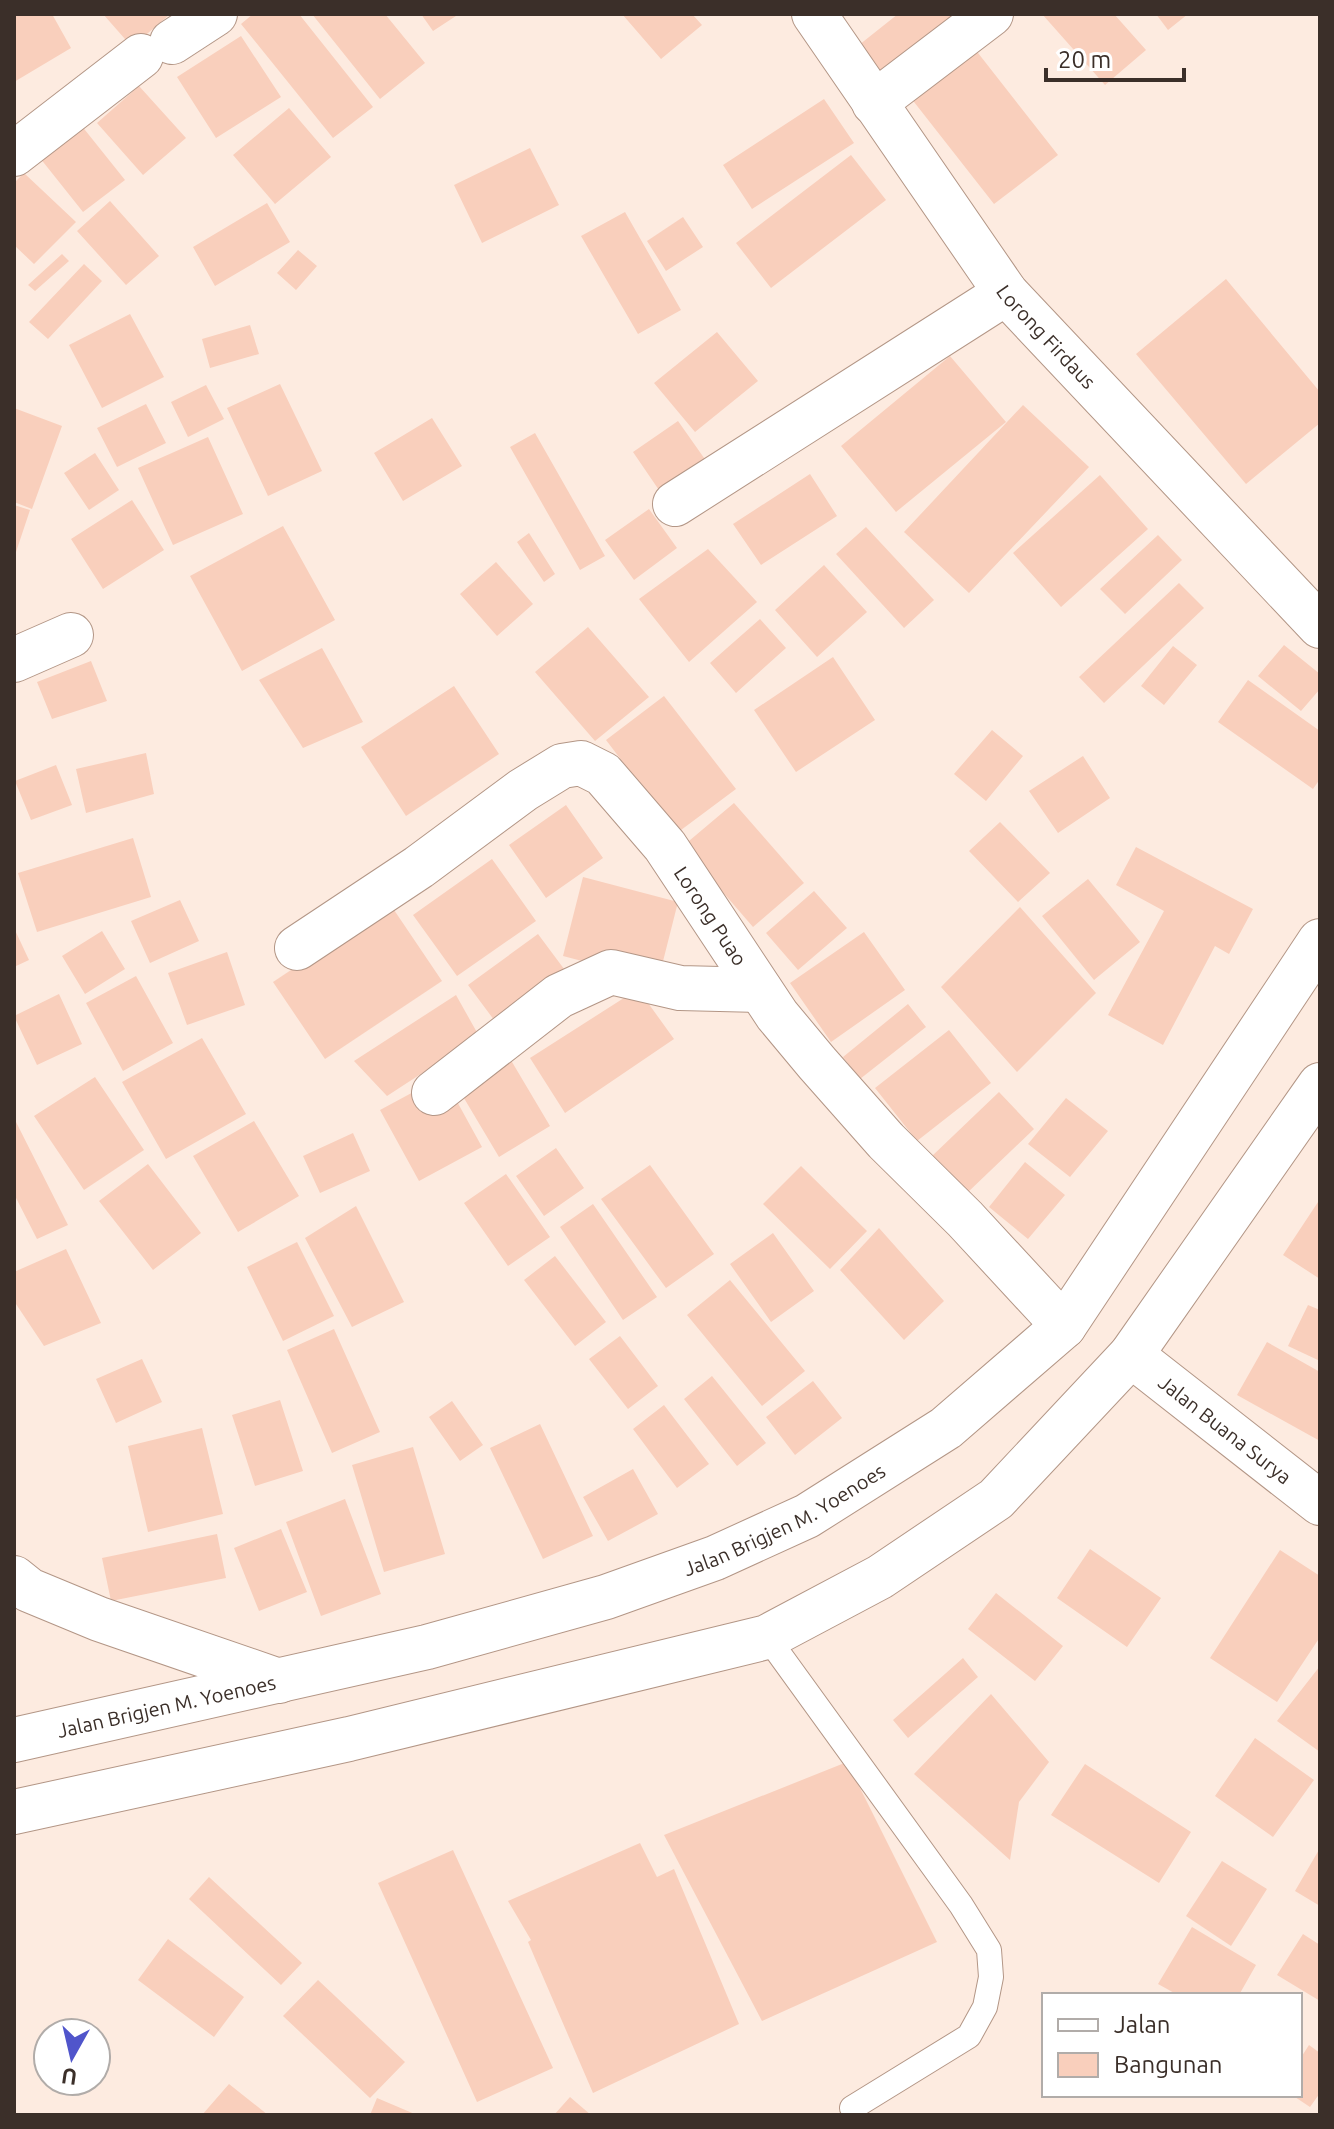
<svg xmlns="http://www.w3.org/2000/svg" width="1334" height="2129" font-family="Ubuntu,sans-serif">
  <rect width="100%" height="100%" fill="#fdebe0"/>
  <path fill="#f9cfbc" d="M 14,14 L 52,14 L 71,48 L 14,82 Z
    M 103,14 L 170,14 L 132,47 Z
    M 253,14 L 299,14 L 373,107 L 333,138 L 241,24 Z
    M 312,14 L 385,14 L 425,63 L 380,99 Z
    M 421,14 L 459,14 L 433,31 Z
    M 622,14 L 692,14 L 702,25 L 661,59 Z
    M 898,14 L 980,14 L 890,85 L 859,45 Z
    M 1042,14 L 1114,14 L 1146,50 L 1105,85 Z
    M 1156,14 L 1188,14 L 1168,30 Z
    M 241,36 L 281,97 L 216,138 L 177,77 Z
    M 971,44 L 1058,155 L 994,204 L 907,93 Z
    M 139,86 L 186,138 L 143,175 L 97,123 Z
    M 824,99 L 854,143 L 752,209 L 723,165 Z
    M 289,108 L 331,157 L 275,204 L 233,155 Z
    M 81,125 L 125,180 L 83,212 L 40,158 Z
    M 530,148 L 559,205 L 482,243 L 454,185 Z
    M 851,155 L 886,200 L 771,288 L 736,243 Z
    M 24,173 L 76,222 L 34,264 L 14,245 L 14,183 Z
    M 110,201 L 159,256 L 126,285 L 77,231 Z
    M 267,203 L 290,242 L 215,286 L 193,247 Z
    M 625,212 L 681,310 L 638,334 L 581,236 Z
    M 683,217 L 703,247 L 666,271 L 647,241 Z
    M 298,250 L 317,266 L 296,290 L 277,273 Z
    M 62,254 L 69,261 L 35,291 L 28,285 Z
    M 84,264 L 102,281 L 48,339 L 29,322 Z
    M 1226,279 L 1320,392 L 1320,423 L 1246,484 L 1136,354 Z
    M 130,314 L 164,377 L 102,408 L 69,345 Z
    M 250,325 L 259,354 L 210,368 L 202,339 Z
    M 717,332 L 758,381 L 695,432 L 654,383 Z
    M 950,356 L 1006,422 L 896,512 L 841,446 Z
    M 280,384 L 322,471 L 268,496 L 227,408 Z
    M 206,385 L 224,419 L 188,437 L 171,402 Z
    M 146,404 L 166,443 L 117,467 L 97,428 Z
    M 1023,405 L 1089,467 L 969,593 L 904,532 Z
    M 14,408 L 62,426 L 32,509 L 14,502 Z
    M 432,418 L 462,466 L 403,501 L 374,453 Z
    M 678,421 L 709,465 L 663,496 L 633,452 Z
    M 535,433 L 605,556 L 580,570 L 510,447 Z
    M 208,437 L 243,514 L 173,545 L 138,468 Z
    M 95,453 L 119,490 L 89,510 L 64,473 Z
    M 810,474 L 837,516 L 761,565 L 733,524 Z
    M 1100,475 L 1148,529 L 1061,607 L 1013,553 Z
    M 132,500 L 164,550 L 103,589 L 71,539 Z
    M 14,505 L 30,510 L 15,555 L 14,555 Z
    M 649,509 L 677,548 L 634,580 L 605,540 Z
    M 283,526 L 335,620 L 242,671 L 190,576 Z
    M 866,527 L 934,600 L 904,628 L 836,554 Z
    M 529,533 L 555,574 L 544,582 L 517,542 Z
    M 1158,535 L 1182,560 L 1125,614 L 1100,589 Z
    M 708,549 L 757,602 L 689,662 L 639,599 Z
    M 496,562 L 533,604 L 497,636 L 460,594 Z
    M 824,565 L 867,612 L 817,657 L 775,610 Z
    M 1179,583 L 1204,608 L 1104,703 L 1079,677 Z
    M 760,619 L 786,648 L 736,693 L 710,663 Z
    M 588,627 L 649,697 L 595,741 L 535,672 Z
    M 1284,645 L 1320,674 L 1320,689 L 1301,711 L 1258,676 Z
    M 1173,646 L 1197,665 L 1164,705 L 1141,686 Z
    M 322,648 L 363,722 L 303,748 L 259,680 Z
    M 833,657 L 875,720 L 796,772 L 754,710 Z
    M 91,661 L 107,701 L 52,719 L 37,682 Z
    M 1248,680 L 1320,731 L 1320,779 L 1313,789 L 1218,722 Z
    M 454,686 L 499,754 L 406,816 L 361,747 Z
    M 664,696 L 736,789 L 677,833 L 606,740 Z
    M 992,730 L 1023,756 L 986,801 L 954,774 Z
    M 146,753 L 154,794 L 86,813 L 76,769 Z
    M 1083,756 L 1110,798 L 1058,833 L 1029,791 Z
    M 56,765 L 72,805 L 31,820 L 15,781 Z
    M 734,803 L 804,883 L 753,927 L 683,846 Z
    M 566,805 L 603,858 L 546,898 L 509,845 Z
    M 1000,822 L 1050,873 L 1018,902 L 969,851 Z
    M 133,838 L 151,897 L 37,932 L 18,873 Z
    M 1136,847 L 1253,909 L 1229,954 L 1215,946 L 1163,1045 L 1108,1015 L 1164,911 L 1116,885 Z
    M 492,859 L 536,921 L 457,976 L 413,915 Z
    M 583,877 L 678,902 L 658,981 L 563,956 Z
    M 1088,879 L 1140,942 L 1094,980 L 1042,916 Z
    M 814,891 L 847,928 L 798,970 L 766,933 Z
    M 180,900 L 199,941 L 150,963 L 131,921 Z
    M 390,904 L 442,981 L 325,1059 L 273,982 Z
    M 1020,907 L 1096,993 L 1017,1072 L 941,987 Z
    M 14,928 L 29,960 L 14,967 Z
    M 102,931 L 125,969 L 85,994 L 62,956 Z
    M 864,932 L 905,990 L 831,1042 L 790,983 Z
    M 538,934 L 573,981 L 503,1032 L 468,985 Z
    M 227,952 L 245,1005 L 187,1025 L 168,973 Z
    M 136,976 L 173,1043 L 123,1071 L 86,1003 Z
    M 638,989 L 674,1039 L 565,1113 L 530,1058 Z
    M 59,994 L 82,1044 L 37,1065 L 14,1016 Z
    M 456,995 L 479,1036 L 387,1096 L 354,1061 Z
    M 908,1004 L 926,1027 L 860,1079 L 843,1057 Z
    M 949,1030 L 991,1083 L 917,1141 L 875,1088 Z
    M 202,1038 L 246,1114 L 166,1159 L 122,1082 Z
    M 506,1052 L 550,1126 L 499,1157 L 452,1078 Z
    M 443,1076 L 482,1147 L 419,1181 L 380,1110 Z
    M 95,1077 L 144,1150 L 84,1190 L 34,1116 Z
    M 999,1092 L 1034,1129 L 966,1194 L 931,1157 Z
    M 1066,1098 L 1108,1131 L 1070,1177 L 1028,1144 Z
    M 14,1118 L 68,1225 L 37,1239 L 14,1194 Z
    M 254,1121 L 299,1196 L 238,1232 L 193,1156 Z
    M 353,1133 L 370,1171 L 320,1193 L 303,1156 Z
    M 556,1148 L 584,1188 L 544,1216 L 516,1176 Z
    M 1025,1162 L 1065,1195 L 1028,1239 L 989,1207 Z
    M 148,1164 L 201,1233 L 153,1270 L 99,1201 Z
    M 650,1165 L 714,1254 L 666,1288 L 601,1199 Z
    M 801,1166 L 867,1231 L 830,1269 L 763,1204 Z
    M 506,1174 L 550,1237 L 508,1266 L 464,1203 Z
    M 1320,1199 L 1320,1279 L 1283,1255 Z
    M 593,1204 L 657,1297 L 623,1320 L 560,1227 Z
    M 356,1206 L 404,1302 L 352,1327 L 305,1238 Z
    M 879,1228 L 944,1301 L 904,1340 L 840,1270 Z
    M 773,1233 L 814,1291 L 771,1322 L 730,1264 Z
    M 297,1242 L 334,1316 L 283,1341 L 247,1267 Z
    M 66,1249 L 101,1323 L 44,1346 L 14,1301 L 14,1272 Z
    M 555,1256 L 606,1322 L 575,1346 L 524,1280 Z
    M 730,1280 L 805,1371 L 762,1406 L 687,1315 Z
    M 1308,1305 L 1320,1310 L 1320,1361 L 1288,1346 Z
    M 334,1329 L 380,1432 L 332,1453 L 287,1350 Z
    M 620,1336 L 658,1386 L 628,1409 L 589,1359 Z
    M 1267,1342 L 1320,1372 L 1320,1441 L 1237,1395 Z
    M 142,1359 L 162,1402 L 116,1423 L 96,1379 Z
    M 712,1376 L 766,1443 L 737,1466 L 684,1399 Z
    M 813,1381 L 842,1418 L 795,1455 L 766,1417 Z
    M 280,1400 L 303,1471 L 255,1486 L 232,1415 Z
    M 452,1401 L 483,1445 L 460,1461 L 429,1417 Z
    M 664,1405 L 709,1464 L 677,1488 L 633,1429 Z
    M 540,1424 L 593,1536 L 543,1559 L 490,1448 Z
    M 202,1428 L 223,1514 L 148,1532 L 128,1446 Z
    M 413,1447 L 445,1554 L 384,1572 L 352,1465 Z
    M 633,1469 L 658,1514 L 608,1541 L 583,1497 Z
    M 345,1499 L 381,1594 L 321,1616 L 286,1522 Z
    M 281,1529 L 307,1592 L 259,1611 L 234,1548 Z
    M 217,1534 L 226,1578 L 111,1601 L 102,1558 Z
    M 1090,1549 L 1161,1598 L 1127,1647 L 1057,1598 Z
    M 1280,1550 L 1320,1576 L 1320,1637 L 1277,1702 L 1210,1658 Z
    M 996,1593 L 1063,1646 L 1035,1681 L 968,1629 Z
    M 963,1658 L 978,1677 L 908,1738 L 893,1720 Z
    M 1320,1666 L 1320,1752 L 1277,1721 Z
    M 991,1694 L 1049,1762 L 1019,1802 L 1010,1860 L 914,1774 Z
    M 1255,1738 L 1314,1780 L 1273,1837 L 1215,1796 Z
    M 847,1762 L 937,1942 L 762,2021 L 664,1835 Z
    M 1085,1764 L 1191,1832 L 1159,1883 L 1051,1815 Z
    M 640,1843 L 657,1877 L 674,1869 L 739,2024 L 593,2093 L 528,1942 L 531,1940 L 508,1901 Z
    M 1320,1848 L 1320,1906 L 1295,1891 Z
    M 453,1850 L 553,2068 L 477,2102 L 378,1883 Z
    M 1222,1861 L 1267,1889 L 1231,1946 L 1186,1916 Z
    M 209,1877 L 302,1963 L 281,1985 L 189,1899 Z
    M 1192,1927 L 1256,1965 L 1239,1995 L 1178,1995 L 1158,1984 Z
    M 1303,1934 L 1320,1945 L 1320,2001 L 1277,1975 Z
    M 168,1939 L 244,1997 L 214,2037 L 138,1980 Z
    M 318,1980 L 405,2062 L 370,2098 L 283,2016 Z
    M 1309,2045 L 1320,2053 L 1320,2093 L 1310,2107 L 1292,2095 L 1300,2095 L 1300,2059 Z
    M 229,2084 L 268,2115 L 202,2115 Z
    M 570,2097 L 591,2115 L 554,2115 Z
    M 377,2098 L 417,2115 L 370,2115 Z"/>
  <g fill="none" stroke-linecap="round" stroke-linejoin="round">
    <g stroke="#b39686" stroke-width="26">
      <path id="service" d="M 767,1637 L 961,1905 L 989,1950 L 991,1977 L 985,2007 L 969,2036 L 852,2108"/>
    </g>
    <g stroke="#b39686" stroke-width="46">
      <g id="minor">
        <path id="s1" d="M 814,14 L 1006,293 L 1320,626"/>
        <path d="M 172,42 L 215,14"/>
        <path d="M 874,103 L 991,14"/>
        <path d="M 14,154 L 141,56"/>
        <path d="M 675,504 L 1006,293"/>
        <path d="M 14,660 L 71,635"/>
        <path id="s2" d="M 297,948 L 419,867 L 523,790 L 562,766 L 581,763 L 603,774 L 665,846 L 777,1015 L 817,1063 L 886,1141 L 965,1219 L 1064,1326"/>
        <path d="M 434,1093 L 559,996 L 611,972 L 680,988 L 760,990"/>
        <path id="s3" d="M 1131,1355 L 1320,1503"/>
        <path d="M 14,1578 L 29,1590 L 99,1619 L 279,1681"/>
      </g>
    </g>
    <g stroke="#b39686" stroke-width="46">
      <g id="secondary">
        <path id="s4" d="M 14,1740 L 427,1647 L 606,1597 L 715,1558 L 807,1516 L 946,1428 L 1064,1326 L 1320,941"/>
        <path d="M 14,1812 L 349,1739 L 767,1637 L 880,1577 L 996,1499 L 1131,1355 L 1320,1085"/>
      </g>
    </g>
    <use href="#service" stroke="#fff" stroke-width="24"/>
    <use href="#minor" stroke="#fff" stroke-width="44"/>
    <use href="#secondary" stroke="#fff" stroke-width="44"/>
  </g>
  <g text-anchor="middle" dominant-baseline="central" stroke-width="7" stroke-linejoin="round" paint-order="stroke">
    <g font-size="20" fill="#3b2f29" stroke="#fff">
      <text stroke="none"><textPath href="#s1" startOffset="398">Lorong Firdaus</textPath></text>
      <text stroke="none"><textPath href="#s2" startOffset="544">Lorong Puao</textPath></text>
      <text stroke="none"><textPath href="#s3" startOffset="120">Jalan Buana Surya</textPath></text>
      <text stroke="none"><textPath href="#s4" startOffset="804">Jalan Brigjen M. Yoenoes</textPath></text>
      <text stroke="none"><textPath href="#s4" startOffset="156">Jalan Brigjen M. Yoenoes</textPath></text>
    </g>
  </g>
  <rect width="1334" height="2129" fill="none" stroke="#3b2f29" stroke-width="32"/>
  <rect x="1042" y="1993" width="260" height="104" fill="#ffffff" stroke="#b1aca9" stroke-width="2"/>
  <rect x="1058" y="2019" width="40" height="12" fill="#ffffff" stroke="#b1aca9" stroke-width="2"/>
  <text x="1114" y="2033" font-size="24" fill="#3b2f29">Jalan</text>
  <rect x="1058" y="2053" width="40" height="24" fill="#f9cfbc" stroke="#b1aca9" stroke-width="2"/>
  <text x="1114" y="2073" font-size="24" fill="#3b2f29">Bangunan</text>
  <g transform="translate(72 2057) rotate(188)"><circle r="38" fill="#ffffff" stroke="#b1aca9" stroke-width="2"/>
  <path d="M0-6L14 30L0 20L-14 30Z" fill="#5055cb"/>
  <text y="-12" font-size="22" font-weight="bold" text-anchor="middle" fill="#3b2f29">U</text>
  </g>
  <path d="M1046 68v12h138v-12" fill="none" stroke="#3b2f29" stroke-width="4"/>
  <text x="1058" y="68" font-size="24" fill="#3b2f29" stroke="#ffffff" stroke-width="6" paint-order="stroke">20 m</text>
</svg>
